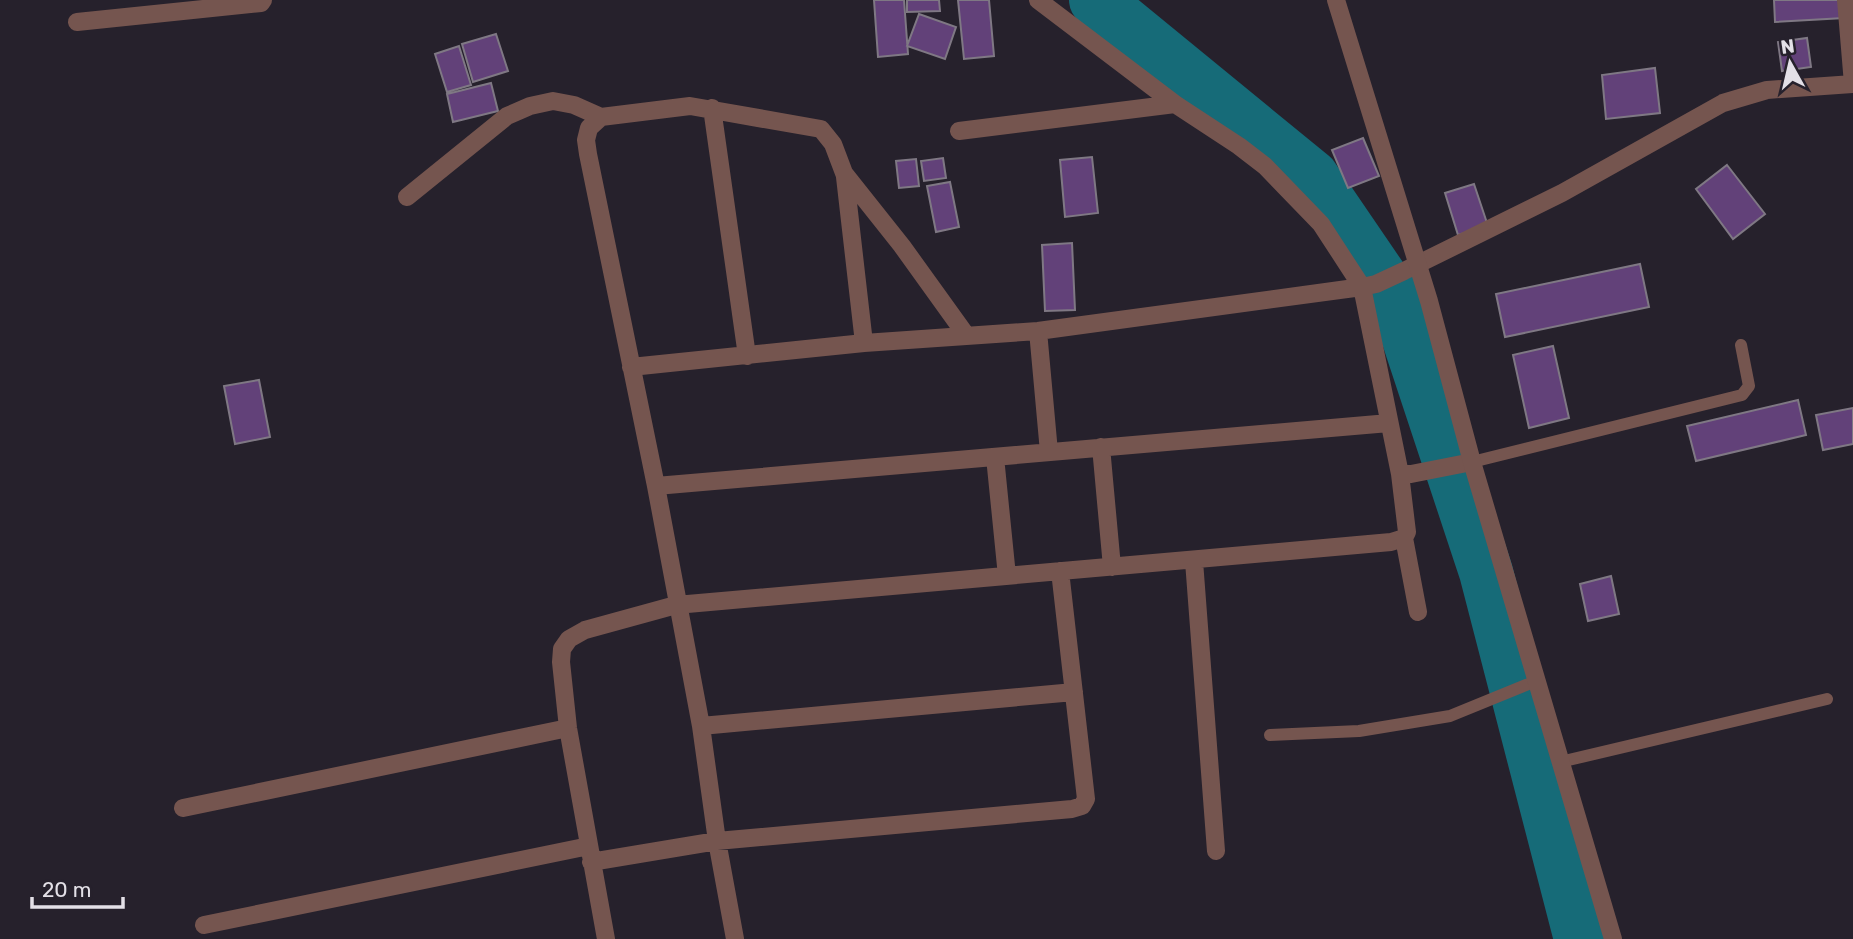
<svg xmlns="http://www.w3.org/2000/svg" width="1853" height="939" font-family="Rubik,sans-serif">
  <rect width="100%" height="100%" fill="#26212c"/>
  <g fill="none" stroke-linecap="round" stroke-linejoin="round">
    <path stroke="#166b78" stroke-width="54" d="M 1096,0 L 1312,177 L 1396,300 L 1486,572 L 1581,939"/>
  </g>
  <path fill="#624179" stroke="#7f7884" stroke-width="2" d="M 874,0 L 904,0 L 908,54 L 878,57 Z
    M 907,0 L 939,0 L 940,11 L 907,12 Z
    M 958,0 L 989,0 L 994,56 L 964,59 Z
    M 1774,0 L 1843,0 L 1844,18 L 1775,22 Z
    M 919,14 L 956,27 L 945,59 L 907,46 Z
    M 496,34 L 508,71 L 473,82 L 462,44 Z
    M 1807,38 L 1811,67 L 1782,71 L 1778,42 Z
    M 459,46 L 471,85 L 447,92 L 435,54 Z
    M 1655,68 L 1660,113 L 1606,119 L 1602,75 Z
    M 491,83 L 498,111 L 453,122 L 447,94 Z
    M 1363,138 L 1379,176 L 1348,188 L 1332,150 Z
    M 1092,157 L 1098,213 L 1065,217 L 1060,160 Z
    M 943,158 L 946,178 L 924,181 L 921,161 Z
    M 916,159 L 919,186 L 899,188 L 896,161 Z
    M 1727,165 L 1765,214 L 1733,239 L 1696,189 Z
    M 950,182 L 959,227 L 936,232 L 927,186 Z
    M 1474,184 L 1488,226 L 1458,235 L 1445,193 Z
    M 1072,243 L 1075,310 L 1045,311 L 1042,245 Z
    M 1640,264 L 1649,307 L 1505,337 L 1496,294 Z
    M 1553,346 L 1569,418 L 1529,428 L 1513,355 Z
    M 259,380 L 270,437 L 235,444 L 224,386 Z
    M 1798,400 L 1806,435 L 1696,461 L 1687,426 Z
    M 1853,408 L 1853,444 L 1823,450 L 1816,415 Z
    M 1611,576 L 1619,614 L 1588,621 L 1580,584 Z"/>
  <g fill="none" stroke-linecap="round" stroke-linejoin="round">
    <path stroke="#75554f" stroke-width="12" d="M 1472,462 L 1742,395 L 1749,386 L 1741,345
      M 1270,735 L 1359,731 L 1450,716 L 1536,681
      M 1560,762 L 1827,699"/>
    <path stroke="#75554f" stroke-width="18" d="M 1038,0 L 1175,104
      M 1846,0 L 1853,84
      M 77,22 L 261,3 L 263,0
      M 712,108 L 747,356
      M 959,131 L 1175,104 L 1239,146 L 1265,166 L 1321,224 L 1362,287 L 1400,474 L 1407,532 L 1404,538 L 1418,612
      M 845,177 L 864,343
      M 407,197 L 507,116 L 530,106 L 553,101 L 574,105 L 601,117
      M 1038,331 L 1049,452
      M 631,367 L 864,343 L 1038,331 L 1362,287 L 1376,284 L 1404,271 L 1562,193 L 1723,103 L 1767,90 L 1853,84
      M 1101,447 L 1112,567
      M 995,457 L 1007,576
      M 1400,474 L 1411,474 L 1472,462
      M 656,486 L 1389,423
      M 1194,561 L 1216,851
      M 701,726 L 1074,692
      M 183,808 L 568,728
      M 591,862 L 717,841 L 1072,809 L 1082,806 L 1086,799 L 1060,571
      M 204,925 L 589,846
      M 606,939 L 568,728 L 561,662 L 562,649 L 569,639 L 585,630 L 676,605 L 1391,542 L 1404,538
      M 735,939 L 717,841 L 701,726 L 656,486 L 588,154 L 586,140 L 589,128 L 601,117 L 690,106 L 821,129 L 833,144 L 844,173 L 902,246 L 966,335"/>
    <path stroke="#75554f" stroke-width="18" d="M 1336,0 L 1429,301 L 1472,462 L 1613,939"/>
  </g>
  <g transform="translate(1790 63) rotate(352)" stroke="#26212c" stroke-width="5" paint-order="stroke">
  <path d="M0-5L12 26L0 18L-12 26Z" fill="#e3e0e7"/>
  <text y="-10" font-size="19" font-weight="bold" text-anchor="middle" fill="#e3e0e7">N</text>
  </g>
  <path d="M32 897v10h91v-10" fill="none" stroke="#e3e0e7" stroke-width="3.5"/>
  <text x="42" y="897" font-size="21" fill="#e3e0e7" stroke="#26212c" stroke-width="5" paint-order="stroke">20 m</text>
</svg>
